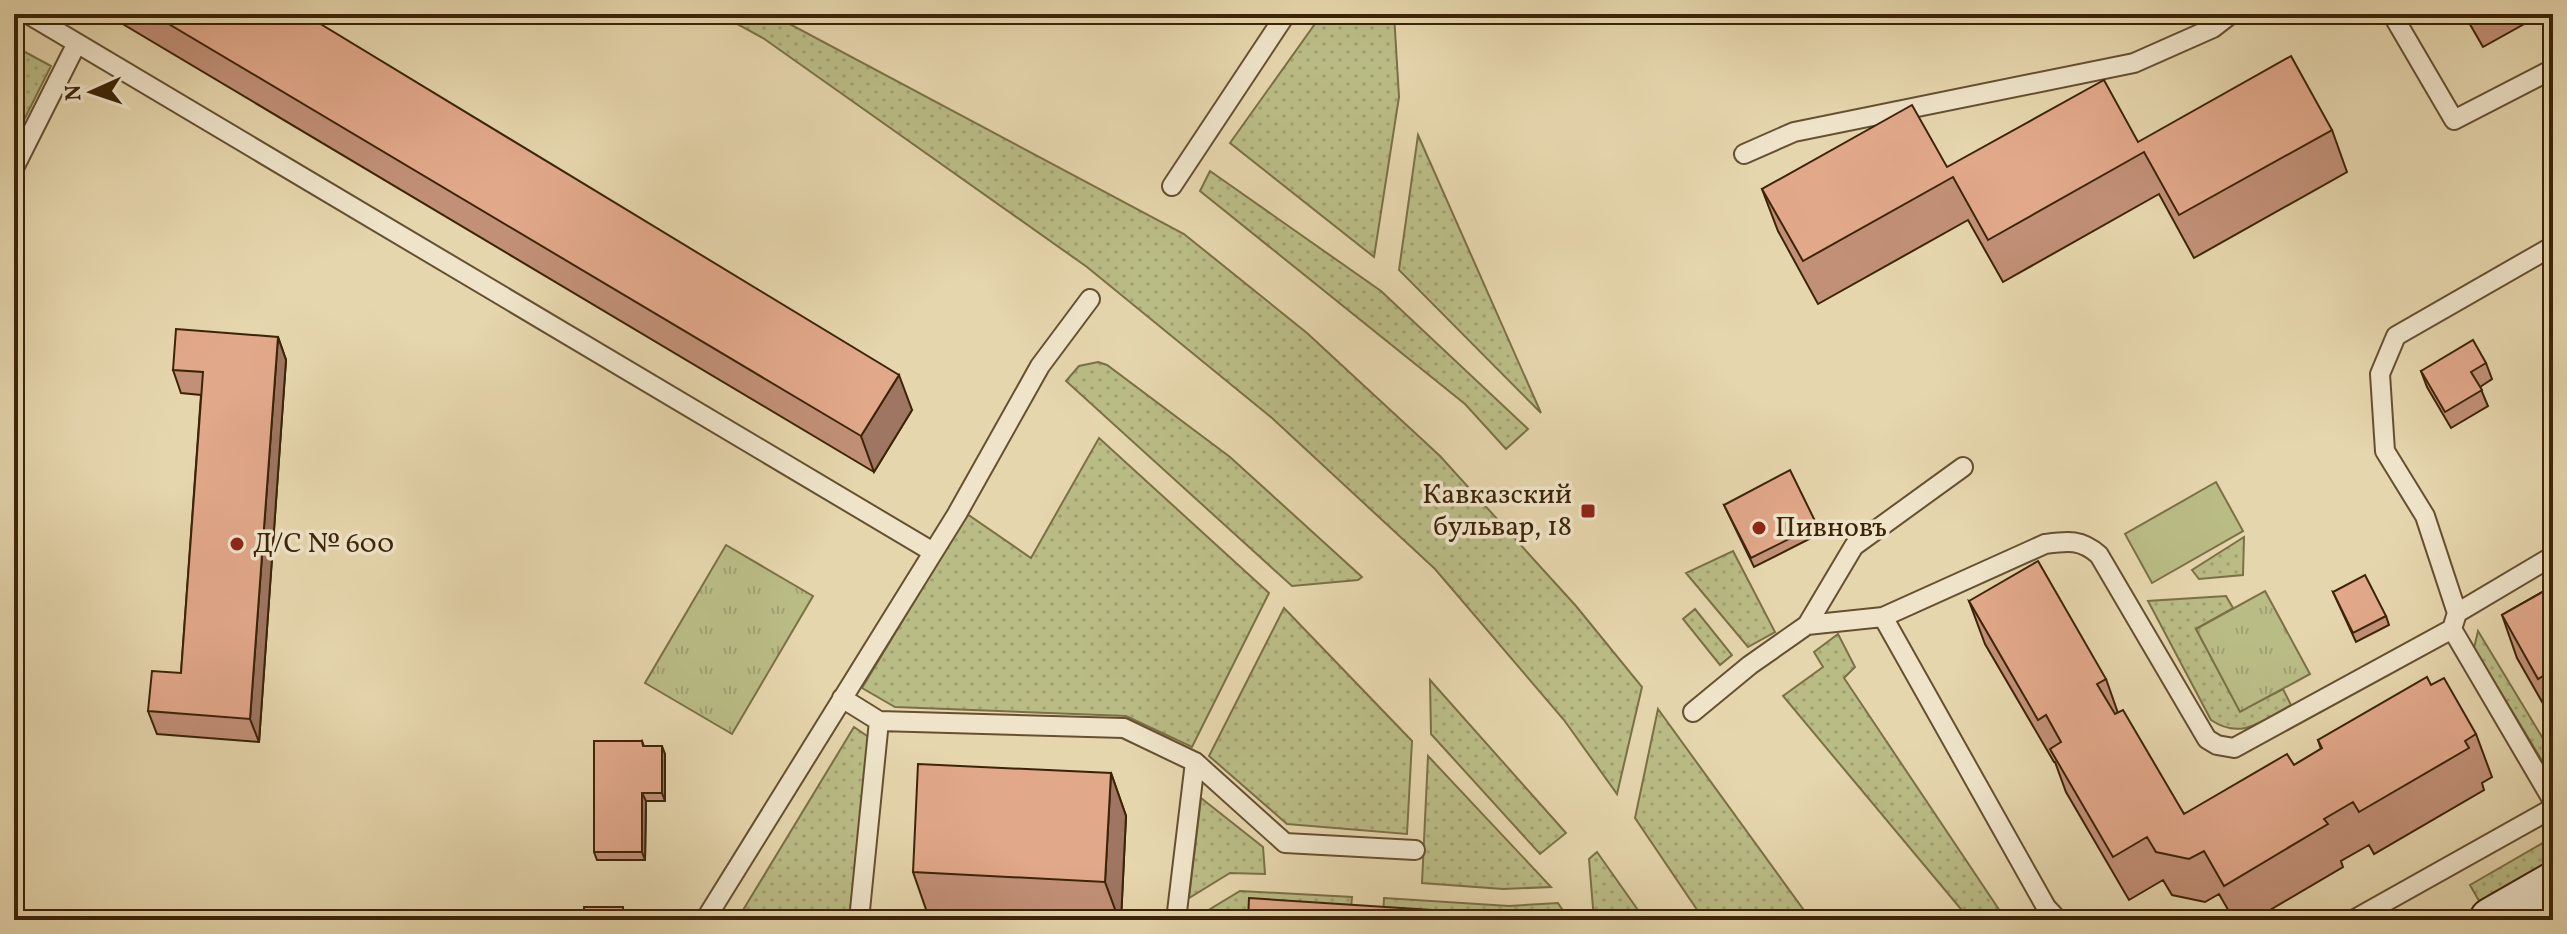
<svg xmlns="http://www.w3.org/2000/svg" width="2567" height="934" font-family="Vollkorn,serif">
  <defs>
    <pattern id="grass-dots" width="8" height="8" patternUnits="userSpaceOnUse" patternTransform="scale(2)"><rect width="8" height="8" fill="#babc86"/><path d="M2 2h.1M6 6h.1" fill="none" stroke="#a1a172" stroke-width="1.8" stroke-linecap="round"/></pattern>
    <pattern id="park-tufts" width="24" height="20" patternUnits="userSpaceOnUse" patternTransform="scale(2)"><rect width="24" height="20" fill="#babc86"/><path d="M3 7l-1-3M5 7V3M7 7l1-3M15 17l-1-3M17 17v-4M19 17l1-3" fill="none" stroke="#a1a172"/></pattern>
  </defs>
  <rect width="100%" height="100%" fill="#e6d6ad"/>
  <filter id="stains"><feTurbulence type="fractalNoise" baseFrequency=".0025" numOctaves="4"/><feColorMatrix values="0 0 0 0 .2 0 0 0 0 .09 0 0 0 0 .02 0 0 0 .5 -.17"/></filter>
  <radialGradient id="worn" r=".72"><stop offset=".6" stop-color="#630" stop-opacity="0"/><stop offset="1" stop-color="#630" stop-opacity=".3"/></radialGradient>
  <path fill="url(#grass-dots)" stroke="#7b7046" stroke-width="2" d="M 719,14 L 771,14 L 1184,234 L 1307,333 L 1440,456 L 1576,606 L 1642,687 L 1617,794 L 1564,720 L 1435,569 L 1272,418 L 1087,267 L 763,38 Z
    M 1322,14 L 1394,14 L 1399,97 L 1374,257 L 1230,143 Z
    M 14,46 L 51,66 L 14,140 Z
    M 1418,135 L 1541,413 L 1399,270 Z
    M 1210,171 L 1381,291 L 1528,429 L 1506,449 L 1465,404 L 1200,191 Z
    M 1098,362 L 1107,365 L 1230,457 L 1362,577 L 1358,580 L 1292,586 L 1066,381 L 1079,366 Z
    M 1099,438 L 1269,593 L 1192,747 L 1126,716 L 895,707 L 862,688 L 967,514 L 1031,558 Z
    M 2244,537 L 2243,575 L 2199,579 L 2192,570 Z
    M 1733,551 L 1775,632 L 1748,647 L 1686,573 Z
    M 2226,596 L 2233,608 L 2196,629 L 2240,711 L 2283,689 L 2291,705 C 2263,720 2242,741 2211,720 L 2148,601 Z
    M 1284,608 L 1412,741 L 1407,834 L 1287,824 L 1209,756 Z
    M 1695,609 L 1732,655 L 1720,665 L 1683,619 Z
    M 2478,631 L 2553,755 L 2553,779 L 2474,648 Z
    M 1838,634 L 1855,667 L 1844,678 L 2006,920 L 1970,920 L 1783,696 L 1823,667 L 1814,652 Z
    M 1430,680 L 1566,833 L 1540,854 L 1431,734 Z
    M 1658,709 L 1811,920 L 1704,920 L 1635,818 Z
    M 854,727 L 870,738 L 849,920 L 737,920 Z
    M 1428,756 L 1551,887 L 1503,889 L 1422,883 Z
    M 1201,798 L 1263,847 L 1265,874 L 1230,873 L 1189,898 Z
    M 2553,837 L 2553,859 L 2479,901 L 2470,885 Z
    M 1597,852 L 1645,920 L 1594,920 L 1589,859 Z
    M 1240,891 L 1352,897 L 1350,920 L 1192,920 Z
    M 1384,898 L 1509,906 L 1558,903 L 1569,920 L 1383,920 Z"/>
  <path fill="url(#park-tufts)" stroke="#7b7046" stroke-width="2" d="M 726,545 L 813,596 L 732,734 L 645,683 Z
    M 2265,591 L 2310,674 L 2240,712 L 2196,629 Z"/>
  <path fill="#babc86" stroke="#7b7046" stroke-width="2" d="M 2216,482 L 2243,531 L 2152,583 L 2125,534 Z"/>
  <g fill="none" stroke-linecap="round" stroke-linejoin="round">
    <g stroke="#665030" stroke-width="22">
      <path id="lane" d="M 28,14 L 933,552
        M 2392,14 L 2454,120 L 2553,69
        M 1744,154 L 1794,132 L 2134,63 L 2213,28 L 2231,14
        M 14,168 L 77,43
        M 1172,186 L 1286,14
        M 2553,556 L 2457,613 L 2452,629 L 2553,801
        M 2457,613 L 2425,516 L 2385,451 L 2380,374 L 2396,336 L 2553,246
        M 1807,625 L 1854,546 L 1963,467
        M 842,698 L 879,721 L 1124,728 L 1195,762 L 1285,843 L 1415,850
        M 1693,712 L 1750,665 L 1807,625 L 1883,617
        M 705,920 L 957,514 L 1040,366 L 1090,299
        M 859,920 L 879,721
        M 1176,920 L 1195,762
        M 2058,920 L 2046,907 L 1883,617 L 2045,544 C 2068,541 2081,539 2099,555 L 2207,739 L 2217,745 L 2234,748 L 2452,629
        M 2353,920 L 2553,808"/>
    </g>
    <g stroke="#3c2407" stroke-width="48">
      <path id="secondary" d="M 2492,920 L 2553,885"/>
    </g>
    <use href="#lane" stroke="#efe4ca" stroke-width="18"/>
    <use href="#secondary" stroke="#efe4ca" stroke-width="44"/>
  </g>
  <path fill="#c29077" stroke="#3c2407" stroke-width="2" d="M 106,14 L 304,14 L 912,410 L 874,472 Z
    M 2464,14 L 2542,14 L 2483,47 Z
    M 2332,130 L 2347,172 L 2194,258 L 2159,194 L 2003,282 L 1968,220 L 1818,304 L 1778,231 L 1762,189 L 1947,167 L 2138,142 Z
    M 278,337 L 286,360 L 259,742 L 157,734 L 148,711 L 181,673 L 201,395 L 181,393 L 173,370 Z
    M 2486,363 L 2492,379 L 2480,387 L 2488,406 L 2451,428 L 2427,387 L 2421,371 Z
    M 1724,505 L 1817,525 L 1821,533 L 1754,567 Z
    M 2553,586 L 2553,721 L 2517,658 L 2502,615 Z
    M 2333,592 L 2386,616 L 2389,625 L 2356,642 Z
    M 1969,601 L 2106,679 L 2118,713 L 2184,814 L 2294,765 L 2321,749 L 2318,740 L 2476,734 L 2492,777 L 2482,783 L 2484,790 L 2374,854 L 2369,845 L 2341,861 L 2343,867 L 2253,920 L 2234,920 L 2219,894 L 2205,902 L 2172,895 L 2163,880 L 2129,900 L 2066,792 L 2055,762 L 2054,762 L 1985,644 Z
    M 642,741 L 644,746 L 665,754 L 665,801 L 646,801 L 645,860 L 597,860 L 594,852 Z
    M 1111,773 L 1126,816 L 1121,920 L 1030,920 L 928,915 L 913,872 Z"/>
  <path fill="#9e7661" stroke="#3c2407" stroke-width="2" d="M 278,337 L 286,360 L 259,742 L 250,719 Z
    M 899,375 L 912,410 L 874,472 L 861,436 Z
    M 662,746 L 665,754 L 665,801 L 662,793 Z
    M 1111,773 L 1126,816 L 1121,920 L 1119,920 L 1105,882 Z
    M 642,793 L 646,801 L 645,860 L 642,852 Z"/>
  <path fill="#e1a88a" stroke="#3c2407" stroke-width="2" d="M 152,14 L 304,14 L 899,375 L 861,436 Z
    M 2291,56 L 2332,130 L 2179,215 L 2144,152 L 1988,240 L 1953,177 L 1803,261 L 1762,189 L 1912,105 L 1947,167 L 2104,80 L 2138,142 Z
    M 176,329 L 278,337 L 250,719 L 148,711 L 152,671 L 181,673 L 203,372 L 173,370 Z
    M 2473,340 L 2486,363 L 2471,372 L 2482,390 L 2445,412 L 2421,371 Z
    M 1790,470 L 1817,525 L 1751,558 L 1724,505 Z
    M 2038,561 L 2106,679 L 2097,684 L 2115,714 L 2123,710 L 2184,814 L 2287,754 L 2294,765 L 2322,748 L 2318,740 L 2427,677 L 2431,685 L 2444,678 L 2476,734 L 2465,741 L 2469,748 L 2359,812 L 2353,802 L 2324,819 L 2328,824 L 2224,886 L 2204,851 L 2189,859 L 2156,852 L 2147,837 L 2113,857 L 2050,749 L 2061,742 L 2046,715 L 2038,720 L 1969,601 Z
    M 2365,575 L 2386,616 L 2353,633 L 2333,592 Z
    M 2553,586 L 2553,670 L 2538,679 L 2502,615 Z
    M 594,741 L 642,741 L 643,746 L 662,746 L 662,793 L 642,793 L 642,852 L 594,852 Z
    M 918,764 L 1111,773 L 1105,882 L 913,872 Z
    M 1249,898 L 1447,911 L 1447,920 L 1248,920 Z
    M 584,907 L 623,907 L 623,920 L 584,920 Z"/>
  <g fill="#8f2418" stroke="#efe4ca" stroke-width="3">
    <rect x="1580" y="503" width="16" height="16" rx="4"/>
    <circle cx="1759" cy="528" r="8"/>
    <circle cx="237" cy="544" r="8"/>
  </g>
  <g text-anchor="middle" dominant-baseline="central" stroke-width="7" stroke-linejoin="round" paint-order="stroke">
    <g font-size="28" fill="#3c2407" stroke="#efe4ca" text-anchor="start">
      <text x="1572" y="495" text-anchor="end">Кавказский<tspan x="1572" dy="32">бульвар, 18</tspan></text>
      <text x="1775" y="528">Пивновъ</text>
      <text x="253" y="544">Д/C № 600</text>
    </g>
  </g>
  <rect width="2567" height="934" fill="none" stroke="#e6d6ad" stroke-width="48"/>
  <rect x="16" y="16" width="2535" height="902" fill="none" stroke="#3c2407" stroke-width="4"/>
  <rect x="24" y="24" width="2519" height="886" fill="none" stroke="#3c2407" stroke-width="2"/>
  <g transform="translate(92 92) rotate(267)" stroke="#efe4ca" stroke-width="6" paint-order="stroke">
  <path d="M0-6L14 30L0 20L-14 30Z" fill="#3c2407"/>
  <text y="-12" font-size="22" font-weight="bold" text-anchor="middle" fill="#3c2407">N</text>
  </g>
  <rect width="100%" height="100%" filter="url(#stains)"/>
  <rect width="100%" height="100%" fill="url(#worn)"/>
</svg>
